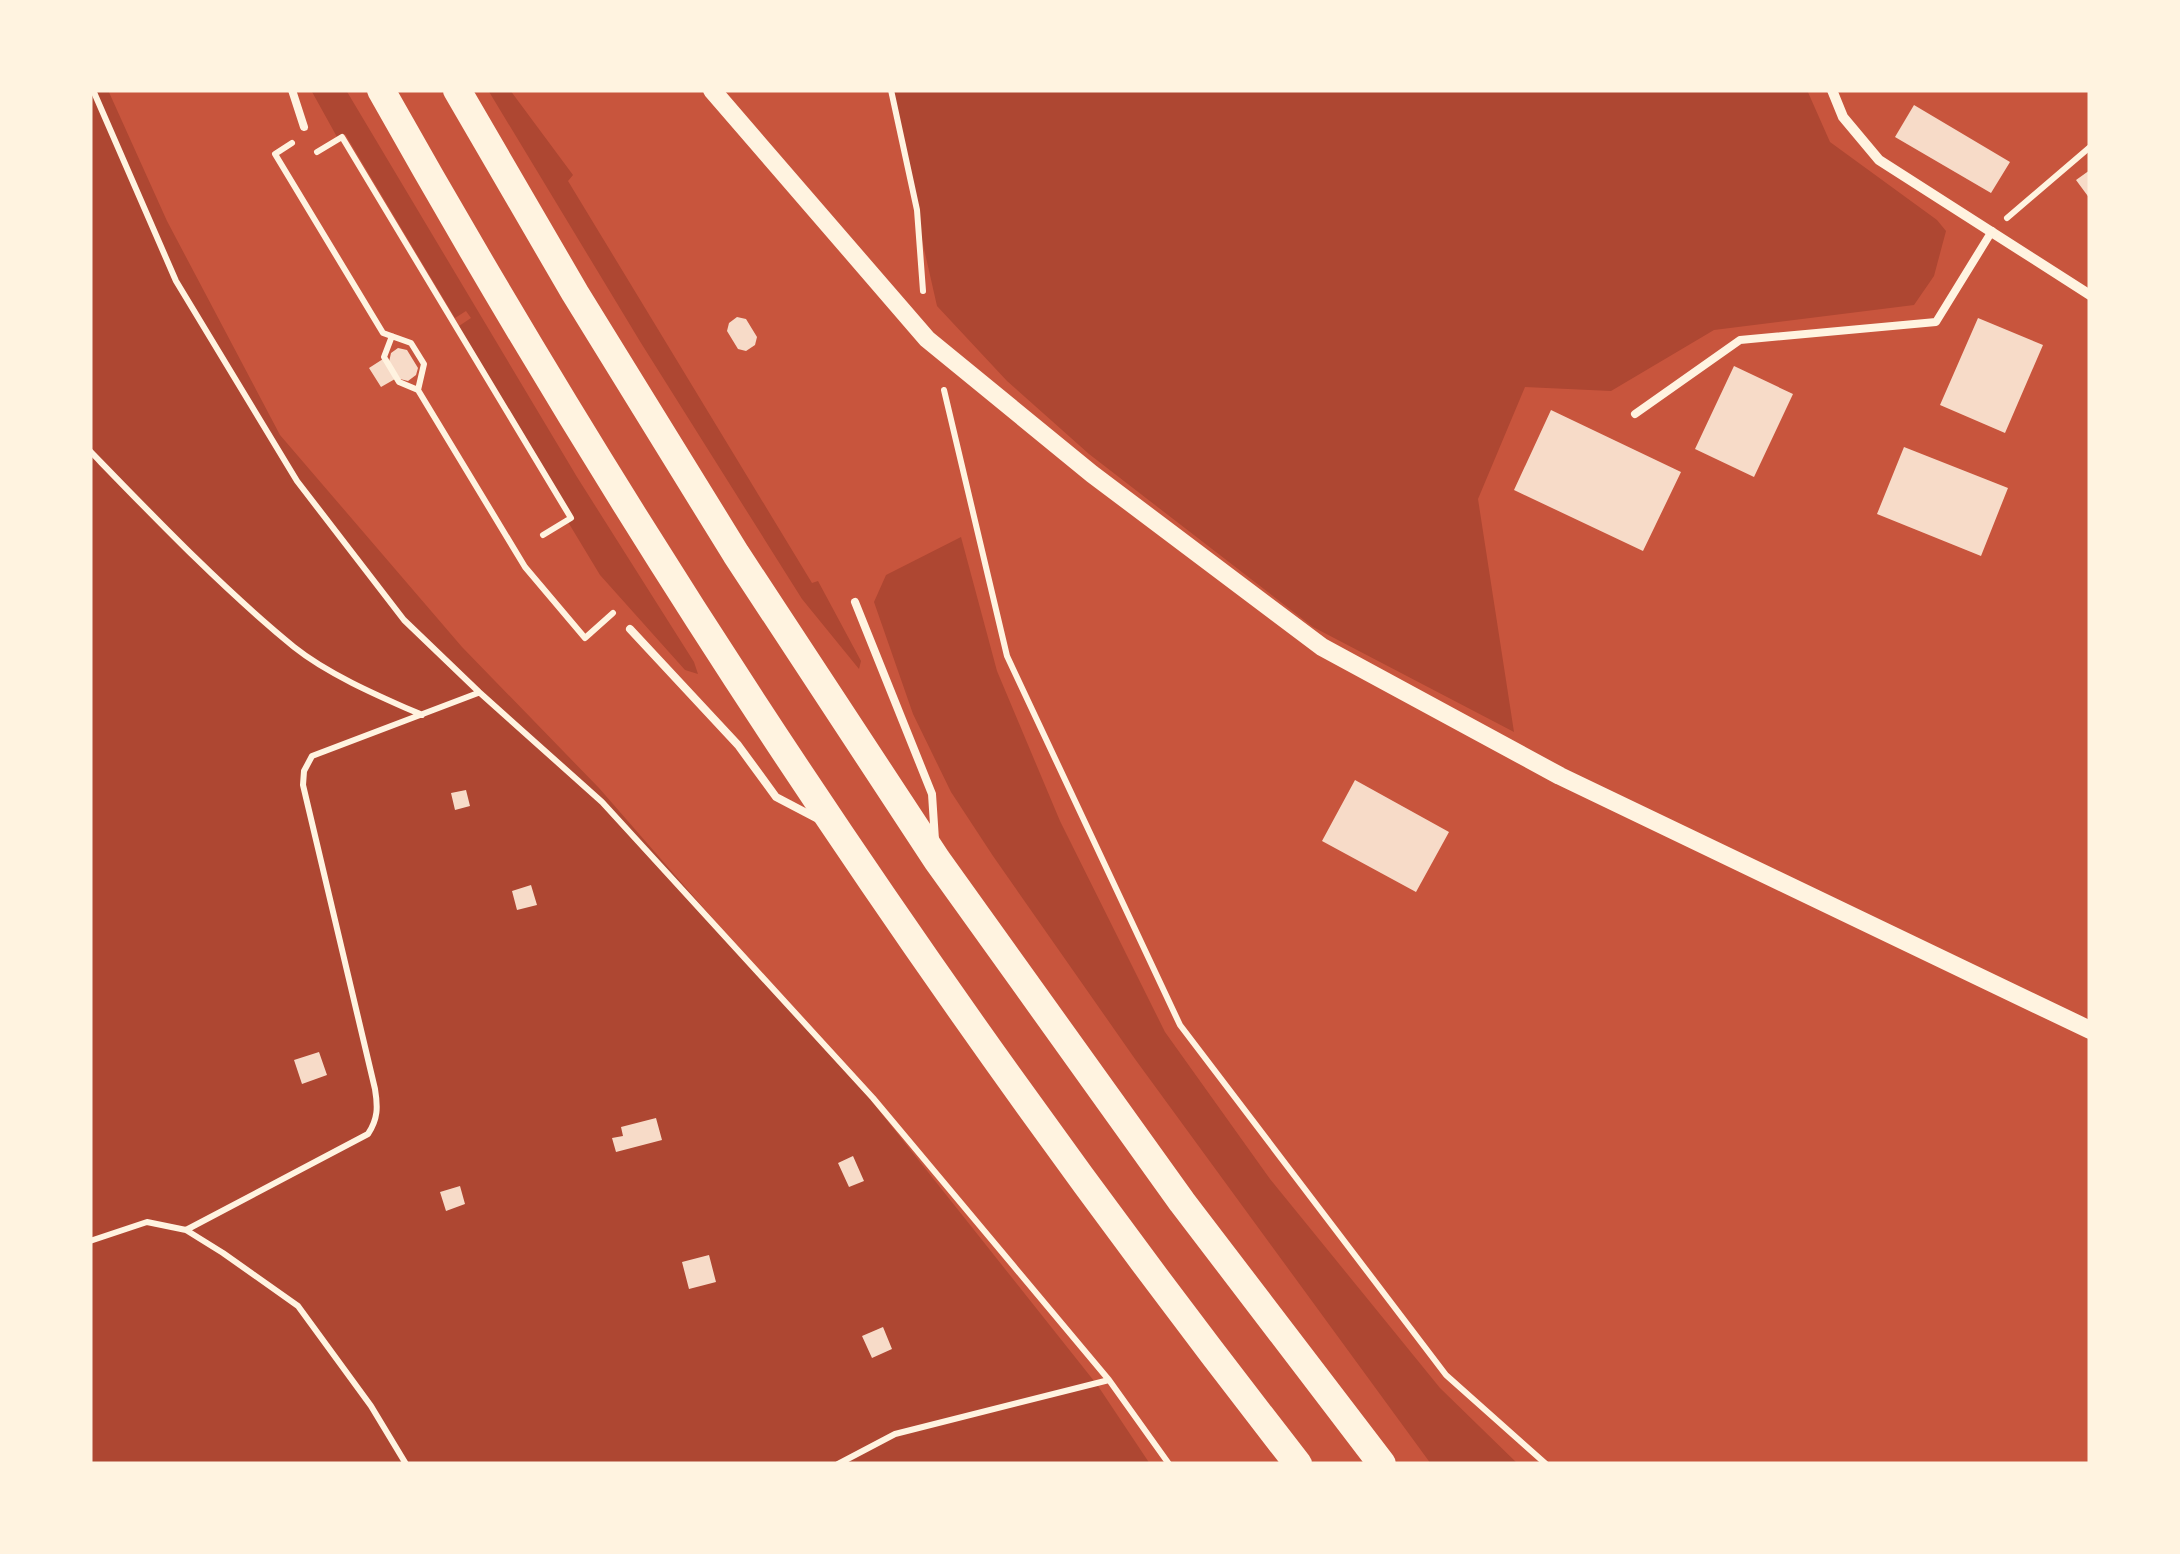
<svg xmlns="http://www.w3.org/2000/svg" width="2180" height="1554" font-family="Signika,sans-serif">
  <rect width="100%" height="100%" fill="#c8553d"/>
  <path fill="#ae4732" d="M 90,90 L 108,90 L 167,221 L 280,435 L 462,647 L 599,788 L 870,1099 L 1098,1386 L 1150,1464 L 90,1464 Z
    M 311,90 L 346,90 L 577,477 L 694,662 L 698,674 L 685,670 L 600,575 L 568,522 L 574,518 L 459,326 L 471,318 L 466,311 L 455,318 L 345,134 L 337,137 Z
    M 488,90 L 510,90 L 573,175 L 568,181 L 812,583 L 818,581 L 861,661 L 859,669 L 802,599 L 641,343 Z
    M 888,90 L 1807,90 L 1830,142 L 1937,220 L 1946,231 L 1934,276 L 1914,305 L 1714,330 L 1611,391 L 1525,387 L 1478,499 L 1514,732 L 1313,627 L 1089,454 L 1007,381 L 937,306 Z
    M 961,537 L 997,671 L 1060,821 L 1165,1032 L 1270,1179 L 1440,1388 L 1518,1464 L 1431,1464 L 1135,1059 L 993,856 L 951,792 L 913,714 L 874,602 L 886,575 Z"/>
  <path fill="#f7dbc8" d="M 1914,105 L 2010,162 L 1991,193 L 1895,137 Z
    M 2090,170 L 2090,199 L 2076,180 Z
    M 737,317 L 746,319 L 757,337 L 755,345 L 746,351 L 738,349 L 727,331 L 729,323 Z
    M 1978,318 L 2043,345 L 2005,433 L 1940,405 Z
    M 398,348 L 407,350 L 418,368 L 416,375 L 408,381 L 400,379 L 389,362 L 391,353 Z
    M 383,359 L 395,379 L 381,387 L 369,368 Z
    M 1734,366 L 1793,394 L 1754,477 L 1695,449 Z
    M 1551,410 L 1681,472 L 1643,551 L 1514,490 Z
    M 1904,447 L 2008,488 L 1981,556 L 1877,514 Z
    M 1355,780 L 1449,832 L 1416,892 L 1322,841 Z
    M 466,790 L 470,806 L 455,810 L 451,793 Z
    M 531,885 L 537,905 L 517,910 L 512,891 Z
    M 319,1052 L 327,1075 L 302,1084 L 294,1060 Z
    M 656,1118 L 662,1140 L 616,1152 L 612,1138 L 623,1136 L 621,1127 Z
    M 853,1156 L 864,1181 L 849,1187 L 838,1163 Z
    M 460,1186 L 465,1204 L 446,1211 L 440,1192 Z
    M 709,1255 L 716,1282 L 689,1289 L 682,1262 Z
    M 883,1327 L 892,1349 L 872,1358 L 862,1336 Z"/>
  <g fill="none" stroke-linecap="round" stroke-linejoin="round">
    <path stroke="#fff3e0" stroke-width="6" d="M 93,90 L 176,281 L 297,481 L 404,620 L 479,692 L 602,802 L 873,1098 L 1109,1380 L 1169,1464
      M 891,90 L 917,210 L 923,291
      M 292,143 L 275,154 L 383,333 L 411,343 L 424,364 L 418,390 L 525,567 L 585,638 L 613,613
      M 317,152 L 342,137 L 571,518 L 543,535
      M 2007,218 L 2090,147
      M 392,336 L 384,357 L 399,382 L 418,390
      M 944,390 L 1007,656 L 1180,1025 L 1446,1375 L 1546,1464
      M 90,451 C 155,518 222,588 294,647 C 329,675 381,697 422,715
      M 186,1230 L 368,1134 C 378,1119 378,1107 375,1089 L 303,785 L 304,771 L 312,756 L 478,693
      M 90,1241 L 147,1222 L 186,1230 L 223,1253 L 298,1306 L 371,1406 L 406,1464
      M 838,1464 L 895,1434 L 1109,1380"/>
    <path stroke="#fff3e0" stroke-width="8" d="M 292,90 L 304,127
      M 1635,414 L 1740,340 L 1936,322 L 1992,231
      M 855,602 L 932,794 L 935,840
      M 630,629 L 738,745 L 776,797 L 818,819"/>
    <path stroke="#fff3e0" stroke-width="10" d="M 1832,90 L 1843,117 L 1879,160 L 2090,295"/>
    <path stroke="#fff3e0" stroke-width="18" d="M 712,90 L 927,339 L 1092,474 L 1322,647 L 1560,776 L 2090,1030"/>
    <path stroke="#fff3e0" stroke-width="28" d="M 381,90 C 651,571 959,1030 1298,1464
      M 457,90 L 575,293 L 736,554 L 937,860 L 1182,1202 L 1382,1464"/>
  </g>
  <rect width="2180" height="1554" fill="none" stroke="#fff3e0" stroke-width="185"/>
</svg>
